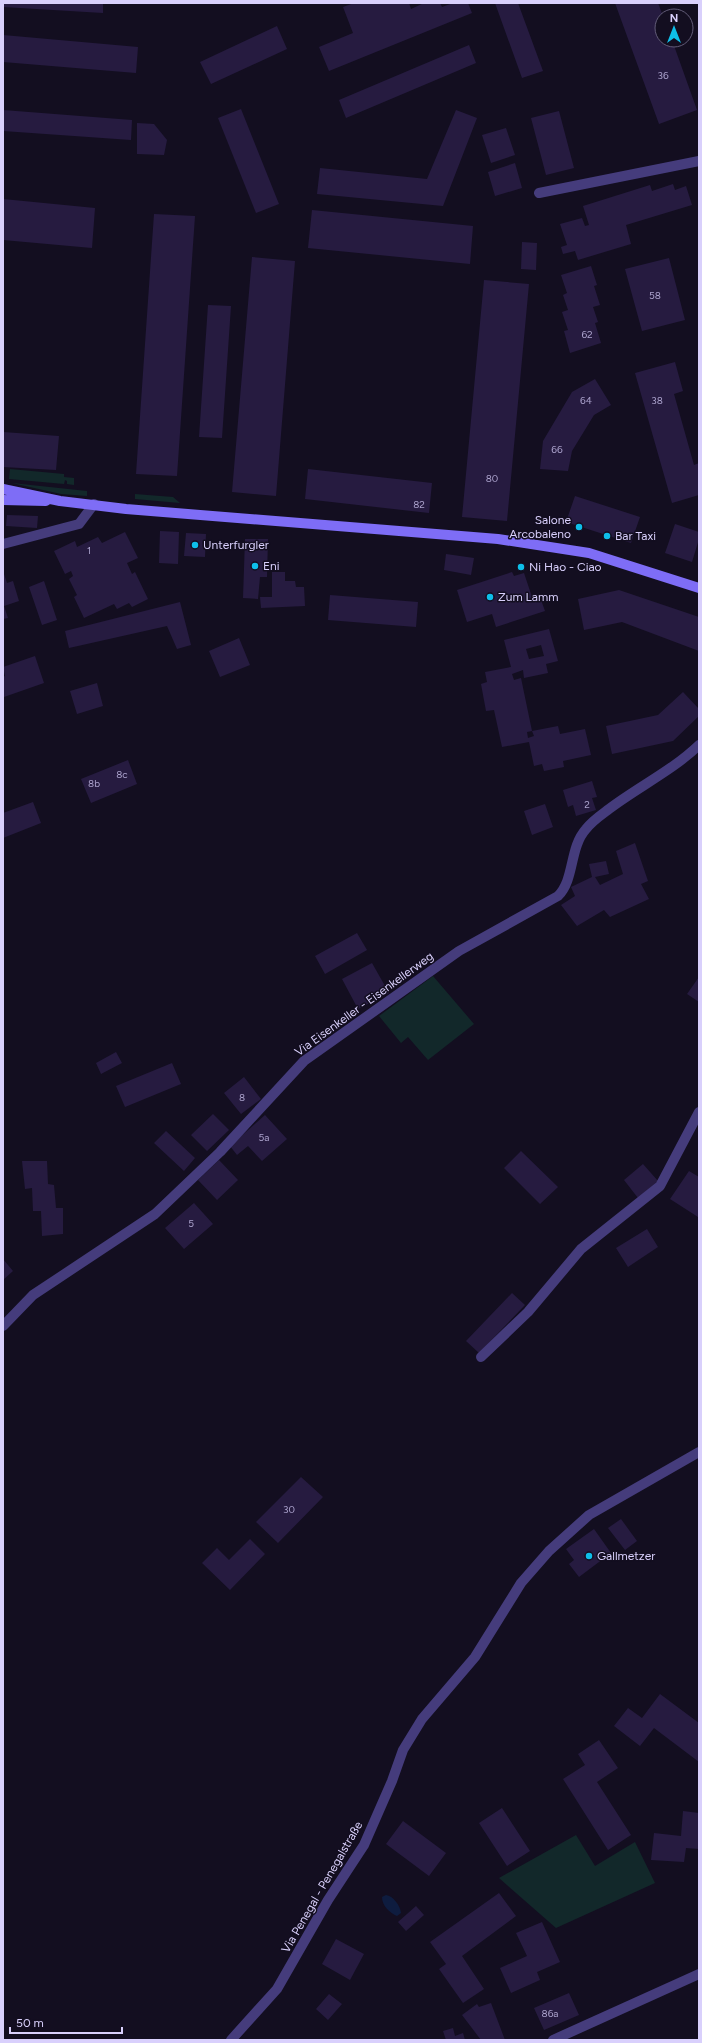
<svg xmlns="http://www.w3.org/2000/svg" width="702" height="2043" font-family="Figtree,sans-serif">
  <rect width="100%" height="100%" fill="#130e20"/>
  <path fill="#12282a" d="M 10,469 L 64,474 L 64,477 L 74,478 L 74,485 L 67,484 L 67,481 L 65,480 L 64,484 L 9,479 Z
    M 12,483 L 87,491 L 87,496 L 61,494 Z
    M 135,494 L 173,497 L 180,503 L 135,499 Z
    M 433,976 L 474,1024 L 428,1060 L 408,1037 L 401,1043 L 379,1016 Z
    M 576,1835 L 595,1866 L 635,1842 L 655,1883 L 556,1928 L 499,1878 Z"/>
  <path fill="#0e1c3f" d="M 386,1895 C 393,1896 400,1905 401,1913 L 397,1916 C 390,1913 382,1906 382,1897 Z"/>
  <path fill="#261b40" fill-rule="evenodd" d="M 3,3 L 103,3 L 103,13 L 3,7 Z
    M 354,3 L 409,3 L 411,9 L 424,3 L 440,3 L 442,7 L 453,3 L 468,3 L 472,13 L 329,71 L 319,47 L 353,33 L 343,7 Z
    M 495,3 L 518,3 L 543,71 L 522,78 Z
    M 615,3 L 658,3 L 663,16 L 662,40 L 672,40 L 697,110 L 659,124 Z
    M 277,26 L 287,49 L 211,84 L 200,62 Z
    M 3,35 L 138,47 L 136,73 L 3,62 Z
    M 469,45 L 476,63 L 346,118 L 339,100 Z
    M 241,109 L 279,204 L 256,213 L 218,118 Z
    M 3,110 L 132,120 L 131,140 L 3,131 Z
    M 456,110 L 477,118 L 443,206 L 317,194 L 320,168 L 427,179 Z
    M 559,111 L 574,168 L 546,175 L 531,118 Z
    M 137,123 L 154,124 L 167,140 L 164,155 L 137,154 Z
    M 506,128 L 515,155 L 491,163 L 482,135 Z
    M 515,163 L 522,188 L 495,196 L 488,172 Z
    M 673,184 L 675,190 L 686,186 L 692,205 L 626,225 L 631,244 L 578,260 L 575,251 L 563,254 L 561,247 L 567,245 L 560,224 L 582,218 L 585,226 L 589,225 L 583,206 L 650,185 L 652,191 Z
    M 3,199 L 95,208 L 92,248 L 3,240 Z
    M 312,210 L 473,226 L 470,264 L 308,248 Z
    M 154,214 L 195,216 L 177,476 L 136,474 Z
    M 522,242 L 537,243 L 536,270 L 521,269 Z
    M 252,257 L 295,261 L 276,496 L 232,492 Z
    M 669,258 L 685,320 L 642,331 L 625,269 Z
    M 591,266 L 597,285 L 594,286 L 600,305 L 593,307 L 598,322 L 595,323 L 601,343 L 570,353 L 564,331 L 568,330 L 562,312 L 568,310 L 563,295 L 567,293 L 561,275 Z
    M 484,280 L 529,284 L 507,521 L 462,517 Z
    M 208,305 L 231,306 L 222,438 L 199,437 Z
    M 675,362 L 683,391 L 674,394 L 694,465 L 699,463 L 699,495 L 672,503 L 635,373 Z
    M 595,379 L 611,405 L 594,415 L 572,451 L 568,471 L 540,469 L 543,441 L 572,392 Z
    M 3,432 L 59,436 L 56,470 L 3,467 Z
    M 308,469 L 432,483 L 429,513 L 305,499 Z
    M 575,496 L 640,517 L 631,543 L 566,522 Z
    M 7,515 L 38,516 L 37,528 L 6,526 Z
    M 675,524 L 699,532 L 699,539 L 692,562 L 665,553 Z
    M 160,531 L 179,532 L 178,564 L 159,563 Z
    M 125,532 L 138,558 L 127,563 L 132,574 L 135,572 L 148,599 L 132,607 L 129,603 L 117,609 L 114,604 L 84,618 L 74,597 L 77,595 L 69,579 L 73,576 L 71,571 L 65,574 L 54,551 L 75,541 L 77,547 L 98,537 L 102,543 Z
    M 186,533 L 206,534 L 205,557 L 184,556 Z
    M 245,539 L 268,539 L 267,577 L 260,577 L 258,599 L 243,598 Z
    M 446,554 L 474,558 L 471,575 L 444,570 Z
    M 3,571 L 7,583 L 13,581 L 19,601 L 4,606 L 8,618 L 3,619 Z
    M 272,572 L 285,572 L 285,581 L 295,581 L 296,587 L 304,587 L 305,606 L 261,608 L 260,597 L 272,597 Z
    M 512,572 L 514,576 L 524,573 L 533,600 L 540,597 L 545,611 L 496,627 L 492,614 L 467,622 L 457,590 Z
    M 44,581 L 57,620 L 42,625 L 29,587 Z
    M 619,590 L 699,617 L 699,651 L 622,622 L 584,630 L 578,599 Z
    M 330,595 L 418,602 L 416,627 L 328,620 Z
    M 180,602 L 191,645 L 177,649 L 167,626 L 69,648 L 65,631 Z
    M 549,629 L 558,661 L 546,664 L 548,673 L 524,678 L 523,670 L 512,674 L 514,680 L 521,678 L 532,731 L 527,732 L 528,738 L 534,736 L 532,731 L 558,726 L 560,734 L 585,729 L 591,755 L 563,761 L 564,767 L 544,771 L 542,764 L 534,766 L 529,742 L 502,747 L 494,710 L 486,711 L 481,684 L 487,682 L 485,672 L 511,667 L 504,640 ZM 541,645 L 544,656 L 529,659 L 526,649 Z
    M 239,638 L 250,665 L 220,677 L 209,651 Z
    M 35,656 L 44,683 L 4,697 L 3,677 L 5,676 L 3,667 Z
    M 97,683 L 103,706 L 77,714 L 70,691 Z
    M 683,692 L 699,709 L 699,716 L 673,741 L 612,754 L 606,726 L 658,715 Z
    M 128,760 L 137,784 L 91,803 L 81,779 Z
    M 592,781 L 597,797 L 592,798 L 596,810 L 576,816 L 573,805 L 568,807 L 563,790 Z
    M 33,802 L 41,823 L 3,838 L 3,813 Z
    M 545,804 L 553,827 L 532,835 L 524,811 Z
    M 635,843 L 648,881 L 641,884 L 649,899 L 610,917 L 604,910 L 577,926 L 561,905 L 575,896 L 571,887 L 592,877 L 589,864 L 606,861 L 609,874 L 595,877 L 600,885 L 623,874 L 616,851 Z
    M 357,933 L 367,950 L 325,974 L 315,956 Z
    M 372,963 L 389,993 L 358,1009 L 342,979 Z
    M 699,977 L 699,1002 L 687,994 Z
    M 116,1052 L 122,1063 L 101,1074 L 96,1063 Z
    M 172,1063 L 181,1084 L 125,1107 L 116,1086 Z
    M 244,1077 L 261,1099 L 241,1114 L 224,1093 Z
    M 213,1114 L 229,1130 L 207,1151 L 191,1135 Z
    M 265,1115 L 287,1139 L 262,1161 L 248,1146 L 237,1155 L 230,1146 Z
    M 166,1131 L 195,1158 L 184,1171 L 154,1143 Z
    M 521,1151 L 558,1187 L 540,1204 L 504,1168 Z
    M 219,1160 L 238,1180 L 217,1200 L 198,1180 Z
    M 22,1161 L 47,1161 L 48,1184 L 54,1185 L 56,1208 L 63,1208 L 63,1234 L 42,1236 L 41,1211 L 33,1211 L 32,1188 L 25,1189 Z
    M 643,1164 L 658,1181 L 638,1198 L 624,1180 Z
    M 689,1171 L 699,1177 L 698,1217 L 670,1199 Z
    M 194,1203 L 213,1224 L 184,1249 L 165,1228 Z
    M 647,1229 L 658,1247 L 628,1267 L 616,1248 Z
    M 3,1259 L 13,1271 L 3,1280 Z
    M 512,1293 L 525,1305 L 479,1353 L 466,1341 Z
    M 301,1477 L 323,1497 L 278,1543 L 256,1522 Z
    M 621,1519 L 637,1541 L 625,1550 L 608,1528 Z
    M 594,1529 L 611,1553 L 579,1577 L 569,1564 L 574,1560 L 566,1549 Z
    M 250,1539 L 265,1554 L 230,1590 L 202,1563 L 217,1548 L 229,1560 Z
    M 660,1694 L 699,1723 L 699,1762 L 654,1728 L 640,1746 L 614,1726 L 628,1708 L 642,1718 Z
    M 599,1740 L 618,1768 L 597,1782 L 631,1835 L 608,1850 L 563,1779 L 585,1765 L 578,1754 Z
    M 502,1808 L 530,1851 L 507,1866 L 479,1823 Z
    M 683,1811 L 699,1813 L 699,1849 L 686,1848 L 684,1862 L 651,1860 L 654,1833 L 681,1836 Z
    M 403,1821 L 446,1853 L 429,1876 L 386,1844 Z
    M 499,1893 L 516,1916 L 462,1956 L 484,1989 L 463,2003 L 439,1969 L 446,1964 L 430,1942 Z
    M 416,1906 L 424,1915 L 406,1931 L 398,1922 Z
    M 542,1922 L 560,1962 L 537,1972 L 540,1980 L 511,1993 L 500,1968 L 527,1956 L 516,1933 Z
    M 336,1939 L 364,1954 L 350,1980 L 322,1964 Z
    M 569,1993 L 579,2015 L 544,2030 L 534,2008 Z
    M 329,1994 L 342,2004 L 328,2020 L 316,2009 Z
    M 491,2003 L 505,2040 L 481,2040 L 462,2015 L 477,2004 L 479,2007 Z
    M 453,2028 L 455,2036 L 463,2033 L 465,2040 L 446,2040 L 443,2031 Z"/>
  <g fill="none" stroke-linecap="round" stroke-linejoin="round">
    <path stroke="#453c7c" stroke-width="10" d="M 539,193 L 699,161
      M 3,544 L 79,524 L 94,504
      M 3,1326 L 33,1295 L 155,1214 L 220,1152 L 304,1061 L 459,951 L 558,896 C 575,879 569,848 586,829 C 592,821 601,815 609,809 C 638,787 673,770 699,745
      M 481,1357 L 528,1312 L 581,1249 L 660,1186 L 699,1112
      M 231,2040 L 277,1989 L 328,1900 L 364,1845 L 392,1781 L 403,1750 L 422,1719 L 475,1657 L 521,1583 L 549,1551 L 589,1515 L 699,1452
      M 553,2040 L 699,1974"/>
    <path stroke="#7e6df6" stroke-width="10" d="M 3,489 L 60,501 L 126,509 L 498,539 L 589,553 L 699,588
      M 3,500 L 46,501"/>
  </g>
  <g fill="#0ebfea" stroke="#130e20" stroke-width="1.5">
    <circle cx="579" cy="527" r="4"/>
    <circle cx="607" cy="536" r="4"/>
    <circle cx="195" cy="545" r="4"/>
    <circle cx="255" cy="566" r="4"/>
    <circle cx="521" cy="567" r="4"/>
    <circle cx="490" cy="597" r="4"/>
    <circle cx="589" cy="1556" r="4"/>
  </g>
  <g text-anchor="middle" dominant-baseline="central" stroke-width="3" stroke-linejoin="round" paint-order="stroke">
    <g font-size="10" fill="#aca3cd">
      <text x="663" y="75">36</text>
      <text x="655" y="295">58</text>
      <text x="587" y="334">62</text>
      <text x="586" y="400">64</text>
      <text x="657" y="400">38</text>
      <text x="557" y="449">66</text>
      <text x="492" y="478">80</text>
      <text x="419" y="504">82</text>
      <text x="89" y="550">1</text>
      <text x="122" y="774">8c</text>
      <text x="94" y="783">8b</text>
      <text x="587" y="804">2</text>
      <text x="242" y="1097">8</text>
      <text x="264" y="1137">5a</text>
      <text x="191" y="1223">5</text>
      <text x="289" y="1509">30</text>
      <text x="550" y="2013">86a</text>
    </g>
    <g font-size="12" fill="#d9d0fc" stroke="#130e20" text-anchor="start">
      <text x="571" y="520" text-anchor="end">Salone<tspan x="571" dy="14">Arcobaleno</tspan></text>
      <text x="615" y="536">Bar Taxi</text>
      <text x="203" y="545">Unterfurgler</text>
      <text x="263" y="566">Eni</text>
      <text x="529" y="567">Ni Hao - Ciao</text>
      <text x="498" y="597">Zum Lamm</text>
      <text x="597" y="1556">Gallmetzer</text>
    </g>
    <g font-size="12" fill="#d9d0fc" stroke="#130e20">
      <text transform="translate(364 1004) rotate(-36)">Via Eisenkeller - Eisenkellerweg</text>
      <text transform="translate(322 1887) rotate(-60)">Via Penegal - Penegalstraße</text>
    </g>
  </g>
  <rect width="702" height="2043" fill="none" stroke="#d9d0fc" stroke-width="8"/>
  <g transform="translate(674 28)"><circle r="19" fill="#130e20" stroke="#625c78"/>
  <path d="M0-3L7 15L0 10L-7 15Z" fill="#0ebfea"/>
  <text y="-6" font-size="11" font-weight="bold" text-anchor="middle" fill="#d9d0fc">N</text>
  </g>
  <path d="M10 2027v6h112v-6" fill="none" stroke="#d9d0fc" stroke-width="2"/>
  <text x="16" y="2027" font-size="12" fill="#d9d0fc" stroke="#130e20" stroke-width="3" paint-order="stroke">50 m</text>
</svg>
